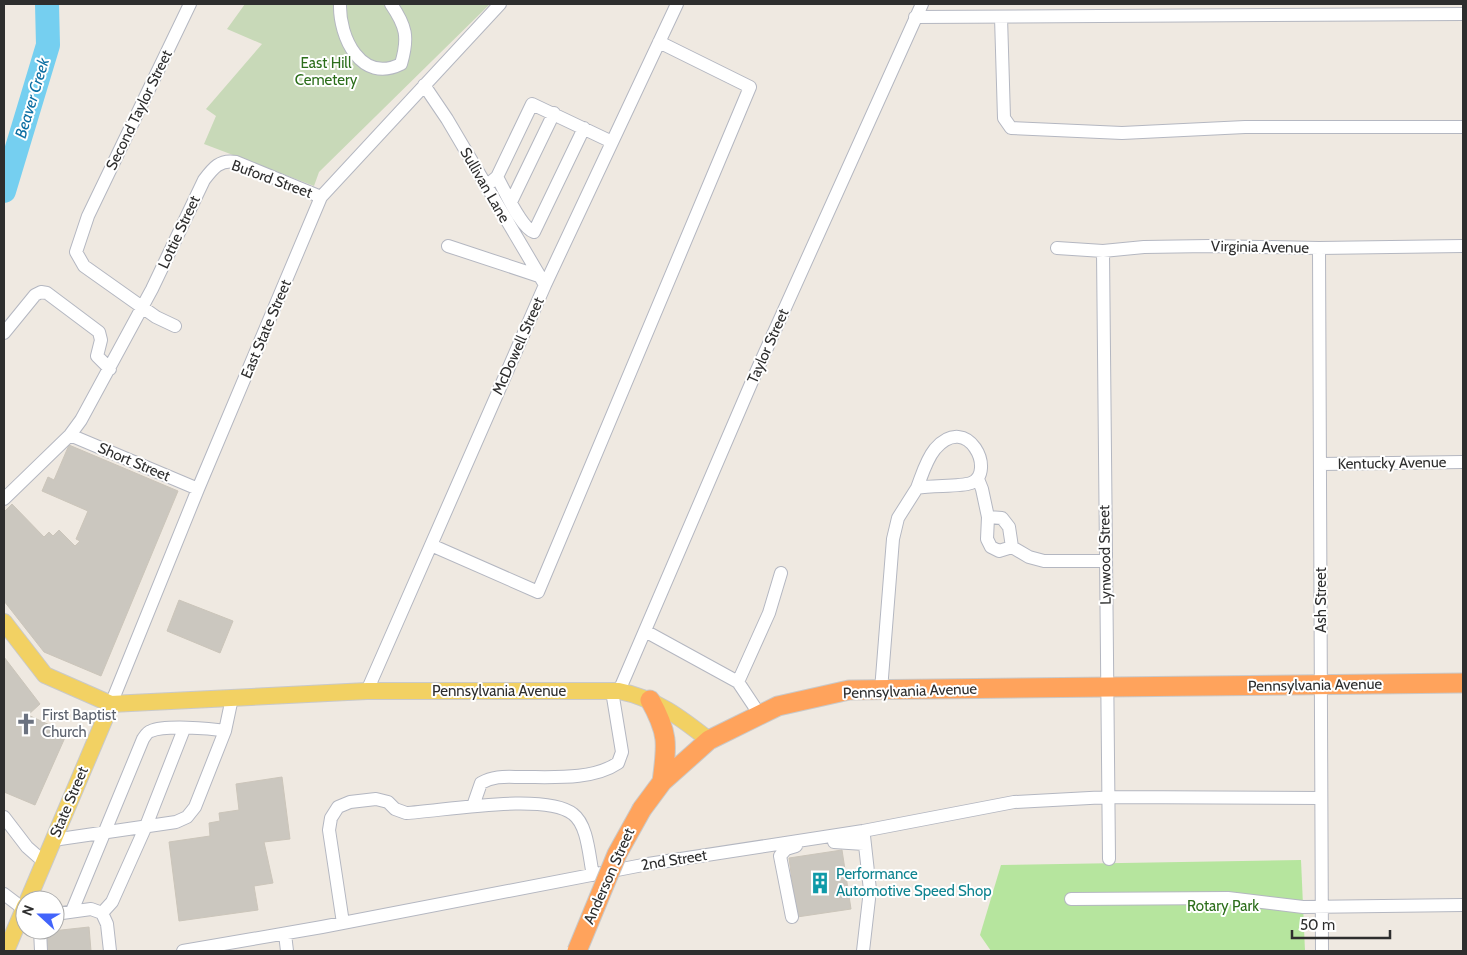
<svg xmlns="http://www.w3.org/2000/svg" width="1467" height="955" font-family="Cabin,sans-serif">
  <rect width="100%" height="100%" fill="#efe9e1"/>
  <path fill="#b6e59e" d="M 1301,860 L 1305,951 L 991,951 L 980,935 L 1001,865 Z"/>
  <path fill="#c8d9b8" d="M 245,4 L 490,4 L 319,172 L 314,186 L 204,144 L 216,116 L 206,109 L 262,44 L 227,29 Z"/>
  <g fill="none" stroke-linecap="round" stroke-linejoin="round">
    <path stroke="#75cff0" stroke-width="24" d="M 4,191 L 48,45 L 47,4"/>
  </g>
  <path fill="#cbc7bf" stroke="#cbc5ba" d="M 69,445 L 178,491 L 101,676 L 44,652 L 4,601 L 4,512 L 12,504 L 44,537 L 49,532 L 53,536 L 59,530 L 75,546 L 80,541 L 76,539 L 88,511 L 42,491 L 48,477 L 54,480 Z
    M 179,600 L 233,621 L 220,653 L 167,631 Z
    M 4,657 L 40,704 L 28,715 L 67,733 L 35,805 L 4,792 Z
    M 282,777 L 290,839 L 264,842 L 273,883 L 254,886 L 258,910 L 179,921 L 169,842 L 210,836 L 209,823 L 220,821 L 219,813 L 239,810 L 236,784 Z
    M 842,850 L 851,909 L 797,917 L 789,858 Z
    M 89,927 L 91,951 L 45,951 L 43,932 Z"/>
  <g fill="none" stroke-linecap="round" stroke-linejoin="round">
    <g stroke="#b4b7c1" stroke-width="14">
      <path id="minor" d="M 340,4 C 339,37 361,84 401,64 C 409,37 406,26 391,4
        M 915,17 L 1463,14
        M 1001,17 L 1004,118 L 1011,128 L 1122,133 L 1245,127 L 1463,127
        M 424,85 L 447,119 L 545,285
        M 497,177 C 504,189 521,228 534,232 L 584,128
        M 486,186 L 497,177 L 532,104 L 612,142
        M 511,202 L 554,113
        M 448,246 L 539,276
        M 1057,248 L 1103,251 L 1144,247 L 1209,246 L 1319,248 L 1463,246
        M 1319,248 L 1322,951
        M 1103,251 L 1109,859
        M 175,326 L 156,317 L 84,266 L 76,252 L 88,216 L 190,4
        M 4,333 L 35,295 L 41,292 L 47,293 L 99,332 L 101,340 L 97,356 L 110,369
        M 70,435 L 198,489
        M 1321,464 L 1463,462
        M 978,479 L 982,489 L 988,517
        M 4,499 L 70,435 L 81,420 L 152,289 L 204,180 C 213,168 220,159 236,162 L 321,197
        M 431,545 L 538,592 L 750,87 L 659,42
        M 1012,547 L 999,551 L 991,547 L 987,539 L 988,517 L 1002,518 L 1009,527 L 1012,547 L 1029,557 L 1044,561 L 1105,561
        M 645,631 L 738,682 L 760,715
        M 738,682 L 769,613 L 781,573
        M 881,690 L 893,539 L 898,518 L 917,488 C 932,485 960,487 971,483 C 997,473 968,411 935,449 C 926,460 922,475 917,488
        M 367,691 L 545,285 L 677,4
        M 619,691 L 753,379 L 922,4
        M 111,704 L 198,489 L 321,197 L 500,4
        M 473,806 L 481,783 C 495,775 507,777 523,777 C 553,777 593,780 618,763 L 622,752 L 612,691
        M 4,817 L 27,847 L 44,862
        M 53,840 L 176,822 L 187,817 L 195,807 L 225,731 L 232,698
        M 834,842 L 864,844
        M 4,894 L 25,910
        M 1071,899 L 1228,898 L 1303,907 L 1463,905
        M 72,911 L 143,739 C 145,736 147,732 151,731 C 164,725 209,728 225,731
        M 102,913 L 112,902 L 146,826 L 184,729
        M 55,914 L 91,909 L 102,913 L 107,924 L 110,951
        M 792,917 L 780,856 L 786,849 L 796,846
        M 343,923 L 329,830 L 331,818 L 338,807 L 350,802 L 376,799 L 388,802 L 395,809 L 406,813 C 443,811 545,792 573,814 C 588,825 589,857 593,875
        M 40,930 L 41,951
        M 285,934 L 287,951
        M 183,951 L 322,927 L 648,864 L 863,831 L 1014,802 L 1108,797 L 1321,798
        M 863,951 L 870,890 L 864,836"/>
    </g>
    <g stroke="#c9c9c9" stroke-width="18">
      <path id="major" d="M 4,622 L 45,675 L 111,704 L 367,691 L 619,691 C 655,698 681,718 709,740
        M 28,900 L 111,704
        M 6,951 L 25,906"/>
    </g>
    <g stroke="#c9c9c9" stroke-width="21">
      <path id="highway" d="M 650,700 C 669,734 667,744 662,782
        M 642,809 L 662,782 L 709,740 L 778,706 L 849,690 L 1463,683"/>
    </g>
    <use href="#minor" stroke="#fff" stroke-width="12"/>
    <use href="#major" stroke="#f2d163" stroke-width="16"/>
    <use href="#highway" stroke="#ffa35c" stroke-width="19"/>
    <g stroke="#c9c9c9" stroke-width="21" stroke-linecap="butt">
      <path id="highway-bridge" d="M 577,951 L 617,854 L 642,809"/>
    </g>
    <use href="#highway-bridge" stroke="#ffa35c" stroke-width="19"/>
  </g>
  <defs>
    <g id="church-bare" transform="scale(1.725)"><path d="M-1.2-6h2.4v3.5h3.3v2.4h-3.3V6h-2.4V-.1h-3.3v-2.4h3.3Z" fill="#6b7280" stroke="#fff" stroke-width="2.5" paint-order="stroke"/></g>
    <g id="building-bare" transform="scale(1.725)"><path d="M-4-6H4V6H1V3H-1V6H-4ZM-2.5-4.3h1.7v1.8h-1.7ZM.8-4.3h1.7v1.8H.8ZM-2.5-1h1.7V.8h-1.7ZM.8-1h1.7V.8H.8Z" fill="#0f9aa8" stroke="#fff" stroke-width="2.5" paint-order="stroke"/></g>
  </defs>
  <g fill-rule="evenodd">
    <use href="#church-bare" x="26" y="724"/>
    <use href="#building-bare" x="820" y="883"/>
  </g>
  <g text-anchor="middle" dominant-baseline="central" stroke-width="4" stroke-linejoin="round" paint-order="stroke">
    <g font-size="15" fill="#2c6e1b" stroke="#fff">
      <text x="326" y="63">East Hill<tspan x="326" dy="17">Cemetery</tspan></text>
      <text x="1223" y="906">Rotary Park</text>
    </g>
    <g font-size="15" fill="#2e2e2e" stroke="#fff">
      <text transform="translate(139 110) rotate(-64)">Second Taylor Street</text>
      <text transform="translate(272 179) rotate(20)">Buford Street</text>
      <text transform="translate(485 185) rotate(60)">Sullivan Lane</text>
      <text transform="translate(179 232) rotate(-65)">Lottie Street</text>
      <text transform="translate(1260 247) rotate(1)">Virginia Avenue</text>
      <text transform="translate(266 329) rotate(-67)">East State Street</text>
      <text transform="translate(518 346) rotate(-66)">McDowell Street</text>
      <text transform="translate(768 346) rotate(-66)">Taylor Street</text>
      <text transform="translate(134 462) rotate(23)">Short Street</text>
      <text transform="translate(1392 463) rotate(-1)">Kentucky Avenue</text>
      <text transform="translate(1105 555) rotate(-91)">Lynwood Street</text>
      <text transform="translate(1321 600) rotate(-90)">Ash Street</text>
      <text transform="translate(1315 685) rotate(-1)">Pennsylvania Avenue</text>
      <text x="499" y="691">Pennsylvania Avenue</text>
      <text transform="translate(910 691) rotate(-2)">Pennsylvania Avenue</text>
      <text transform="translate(69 802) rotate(-67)">State Street</text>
      <text transform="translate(674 860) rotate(-9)">2nd Street</text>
      <text transform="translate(609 876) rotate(-66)">Anderson Street</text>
    </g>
    <g font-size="15" fill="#5b616d" stroke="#fff" text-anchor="start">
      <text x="42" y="715">First Baptist<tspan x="42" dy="17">Church</tspan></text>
    </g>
    <g font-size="15" fill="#0d838f" stroke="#fff" text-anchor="start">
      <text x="836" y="874">Performance<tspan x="836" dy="17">Automotive Speed Shop</tspan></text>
    </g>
    <g font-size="16" font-style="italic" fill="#0d6fa3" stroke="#fff">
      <text transform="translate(32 98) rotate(-73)">Beaver Creek</text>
    </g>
  </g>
  <rect width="1467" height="955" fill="none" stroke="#2e2e2e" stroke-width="10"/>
  <g transform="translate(40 915) rotate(291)"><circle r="24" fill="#ffffff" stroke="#ababab"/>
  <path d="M0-4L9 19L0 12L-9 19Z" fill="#4264fb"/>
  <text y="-8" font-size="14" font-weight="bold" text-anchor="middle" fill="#2e2e2e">N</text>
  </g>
  <path d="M1292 930v8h98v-8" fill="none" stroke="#2e2e2e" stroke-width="2.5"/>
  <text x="1300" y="930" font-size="15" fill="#2e2e2e" stroke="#ffffff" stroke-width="4" paint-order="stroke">50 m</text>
</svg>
